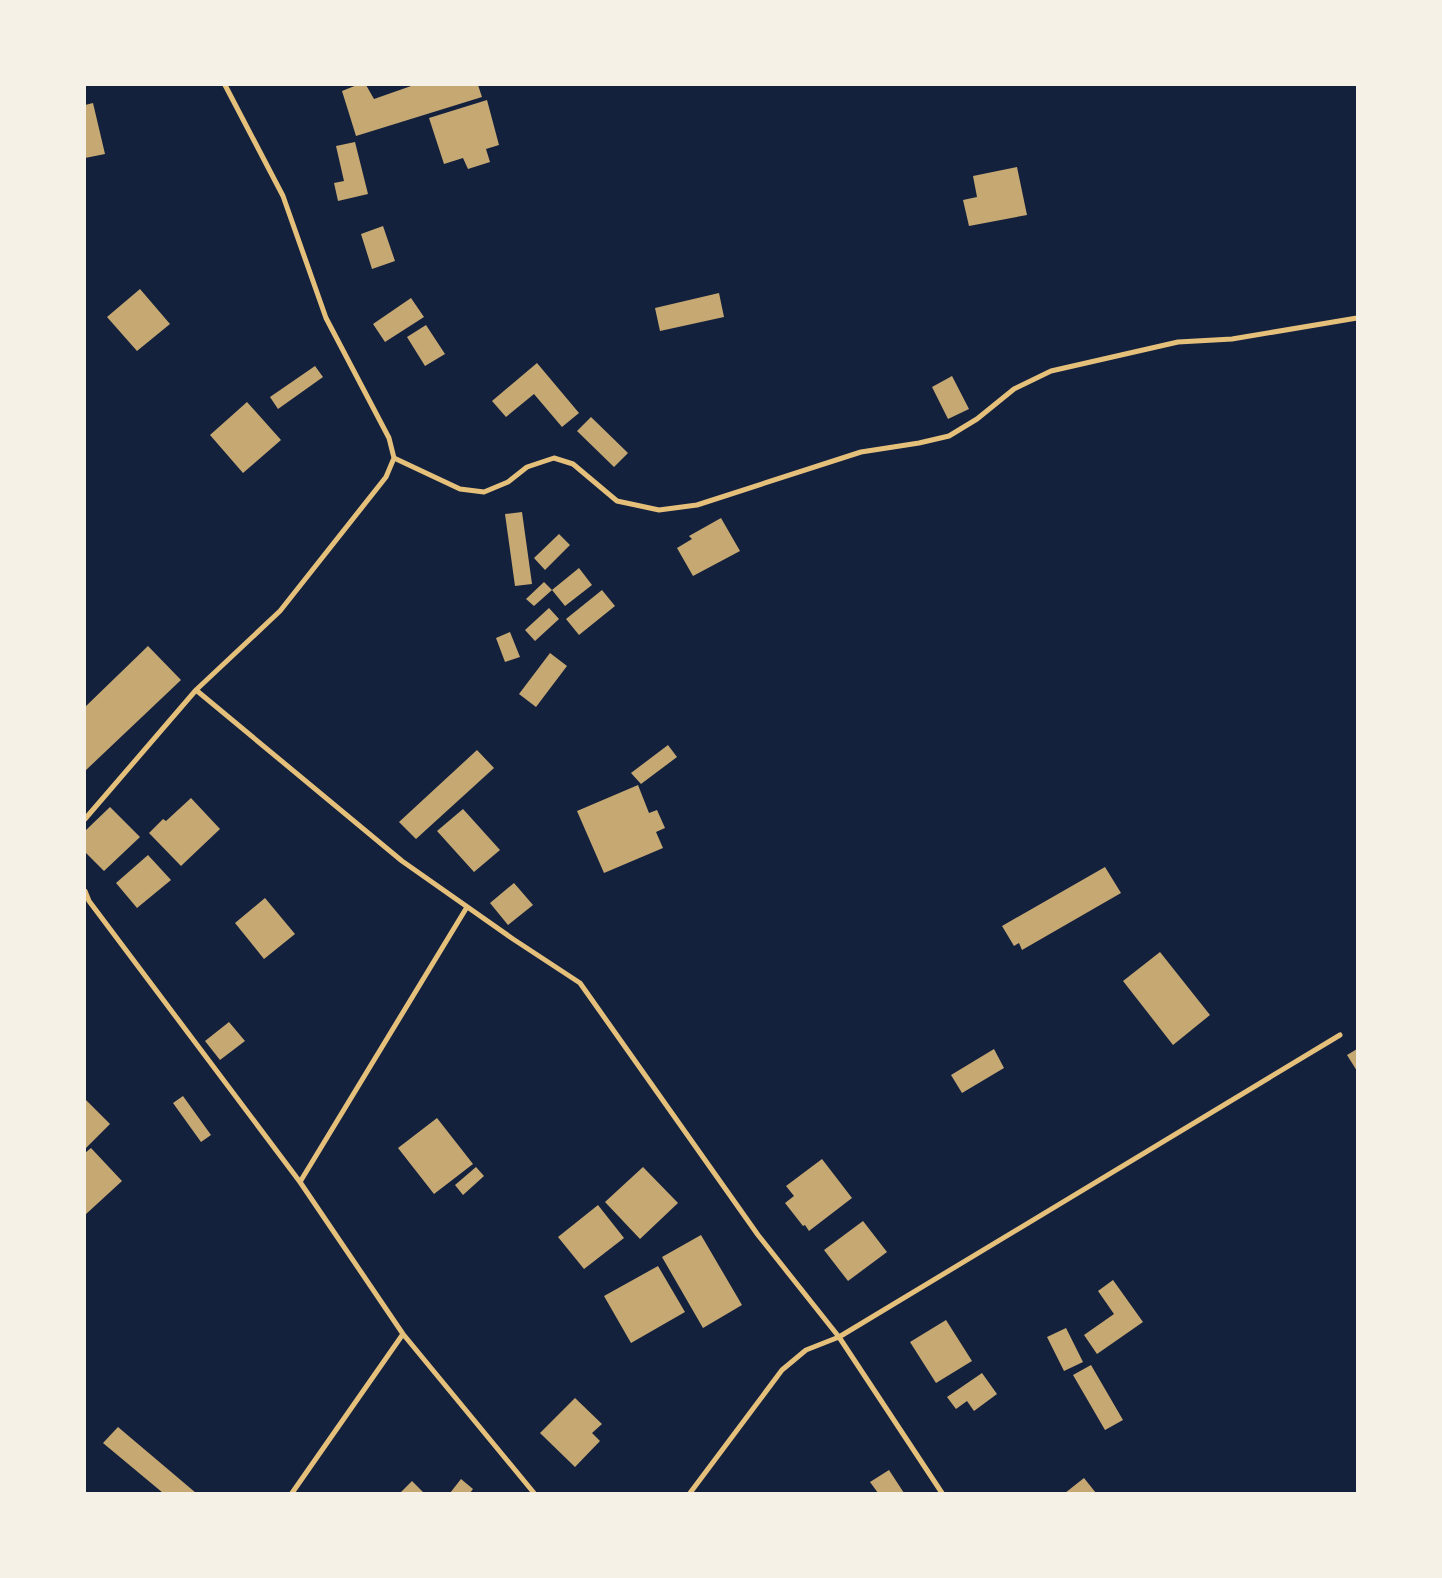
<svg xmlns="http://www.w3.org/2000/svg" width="1442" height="1578" font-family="'DejaVu Sans',sans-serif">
  <rect width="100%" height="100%" fill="#14213d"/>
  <path fill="#c6a872" d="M 357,85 L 366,85 L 374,99 L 414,85 L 478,85 L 482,97 L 356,136 L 342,91 Z
    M 487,100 L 499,145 L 486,149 L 490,162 L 468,169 L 463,158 L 444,164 L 429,118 Z
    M 93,103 L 105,154 L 85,158 L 85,105 Z
    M 355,142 L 368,194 L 338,201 L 334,183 L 344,181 L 336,146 Z
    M 1017,167 L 1027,215 L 969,226 L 963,200 L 977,197 L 973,176 Z
    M 383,226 L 395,261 L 372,269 L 361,234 Z
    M 140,289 L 170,324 L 137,351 L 107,317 Z
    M 719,293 L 724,317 L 660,331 L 655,308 Z
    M 411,298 L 424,317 L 385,342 L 373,324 Z
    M 426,325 L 445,354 L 425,366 L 407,337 Z
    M 537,363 L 579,413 L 562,427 L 534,394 L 506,417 L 492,401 Z
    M 315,366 L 323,377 L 278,409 L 270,397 Z
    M 952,376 L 969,409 L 948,419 L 932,387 Z
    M 247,402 L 281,440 L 243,473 L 210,435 Z
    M 591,417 L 628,453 L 614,467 L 577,431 Z
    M 522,512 L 532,584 L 515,586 L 505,514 Z
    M 721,518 L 740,551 L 693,576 L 677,548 L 692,539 L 689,536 Z
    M 559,534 L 570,545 L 545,570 L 534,558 Z
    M 579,568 L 592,585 L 565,606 L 552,590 Z
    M 544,582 L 552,590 L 534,606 L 526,599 Z
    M 602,590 L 615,606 L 579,635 L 566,619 Z
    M 549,608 L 559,619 L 535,641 L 525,630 Z
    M 510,632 L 520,657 L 505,662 L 496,638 Z
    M 148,646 L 181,680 L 85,771 L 85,707 Z
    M 550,653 L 567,666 L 536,707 L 519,694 Z
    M 668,745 L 677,757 L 641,784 L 631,773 Z
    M 477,750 L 494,768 L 416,839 L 399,822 Z
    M 638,785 L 649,813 L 657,810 L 665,828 L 656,832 L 663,848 L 604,873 L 577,811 Z
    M 191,798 L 220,829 L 181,866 L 149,833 L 163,819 L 166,821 Z
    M 110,807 L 140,837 L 104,871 L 85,852 L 85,831 Z
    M 463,809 L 500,850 L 474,872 L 437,831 Z
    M 148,855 L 171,880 L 137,908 L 116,883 Z
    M 1105,867 L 1121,893 L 1022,950 L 1019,943 L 1014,946 L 1002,926 Z
    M 514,883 L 533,905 L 508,925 L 490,903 Z
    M 265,898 L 295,934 L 264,959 L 235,923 Z
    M 1160,952 L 1210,1015 L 1173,1045 L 1123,981 Z
    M 229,1022 L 245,1041 L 220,1060 L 205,1041 Z
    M 994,1049 L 1004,1068 L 962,1093 L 951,1075 Z
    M 1357,1049 L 1357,1071 L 1347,1055 Z
    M 183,1096 L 211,1135 L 201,1142 L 173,1103 Z
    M 85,1099 L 110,1124 L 85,1149 Z
    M 437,1118 L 473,1164 L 434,1194 L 398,1148 Z
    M 91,1148 L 122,1181 L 85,1215 L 85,1153 Z
    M 822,1159 L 852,1198 L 809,1231 L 805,1225 L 803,1226 L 785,1203 L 794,1196 L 786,1186 Z
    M 476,1167 L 484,1176 L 463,1195 L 455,1185 Z
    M 643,1167 L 678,1203 L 640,1239 L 605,1202 Z
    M 598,1205 L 624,1238 L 584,1269 L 558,1237 Z
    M 863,1221 L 887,1252 L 848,1281 L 824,1250 Z
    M 701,1235 L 742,1305 L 703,1328 L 662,1257 Z
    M 658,1266 L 685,1312 L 631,1343 L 604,1296 Z
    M 1113,1280 L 1143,1322 L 1097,1354 L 1084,1335 L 1114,1314 L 1098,1291 Z
    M 946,1320 L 972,1361 L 936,1383 L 910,1342 Z
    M 1066,1328 L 1083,1362 L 1064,1371 L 1047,1337 Z
    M 1091,1365 L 1123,1420 L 1105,1430 L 1073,1375 Z
    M 982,1373 L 997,1394 L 974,1411 L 967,1401 L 956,1409 L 947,1397 Z
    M 575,1398 L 602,1424 L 592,1433 L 600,1441 L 575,1467 L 540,1433 Z
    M 118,1427 L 196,1493 L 163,1493 L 103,1443 Z
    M 889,1470 L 904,1493 L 878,1493 L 870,1482 Z
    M 1084,1478 L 1096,1493 L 1065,1493 Z
    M 461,1479 L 473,1489 L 470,1493 L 450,1493 Z
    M 412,1481 L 424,1493 L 400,1493 Z"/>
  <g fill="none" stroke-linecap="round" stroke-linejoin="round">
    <path stroke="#e5c07b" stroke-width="5" d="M 394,458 L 460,489 L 484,492 L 508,482 L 527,467 L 554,458 L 573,464 L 617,501 L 659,510 L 697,505 L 861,452 L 919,443 L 949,436 L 977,419 L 1014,389 L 1051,371 L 1178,342 L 1232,339 L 1357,318
      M 196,690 L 402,861 L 513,939 L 580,983 L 758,1235 L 839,1337 L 942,1493
      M 85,819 L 196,690 L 280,611 L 386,477 L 394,458 L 389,438 L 326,318 L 283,196 L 225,85
      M 85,891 L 89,901 L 300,1182 L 403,1334 L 534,1493
      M 300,1182 L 467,907
      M 292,1493 L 403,1334
      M 690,1493 L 782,1370 L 806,1350 L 839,1337 L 1340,1035"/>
  </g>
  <rect width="1442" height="1578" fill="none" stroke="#f6f1e7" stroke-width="172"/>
</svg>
